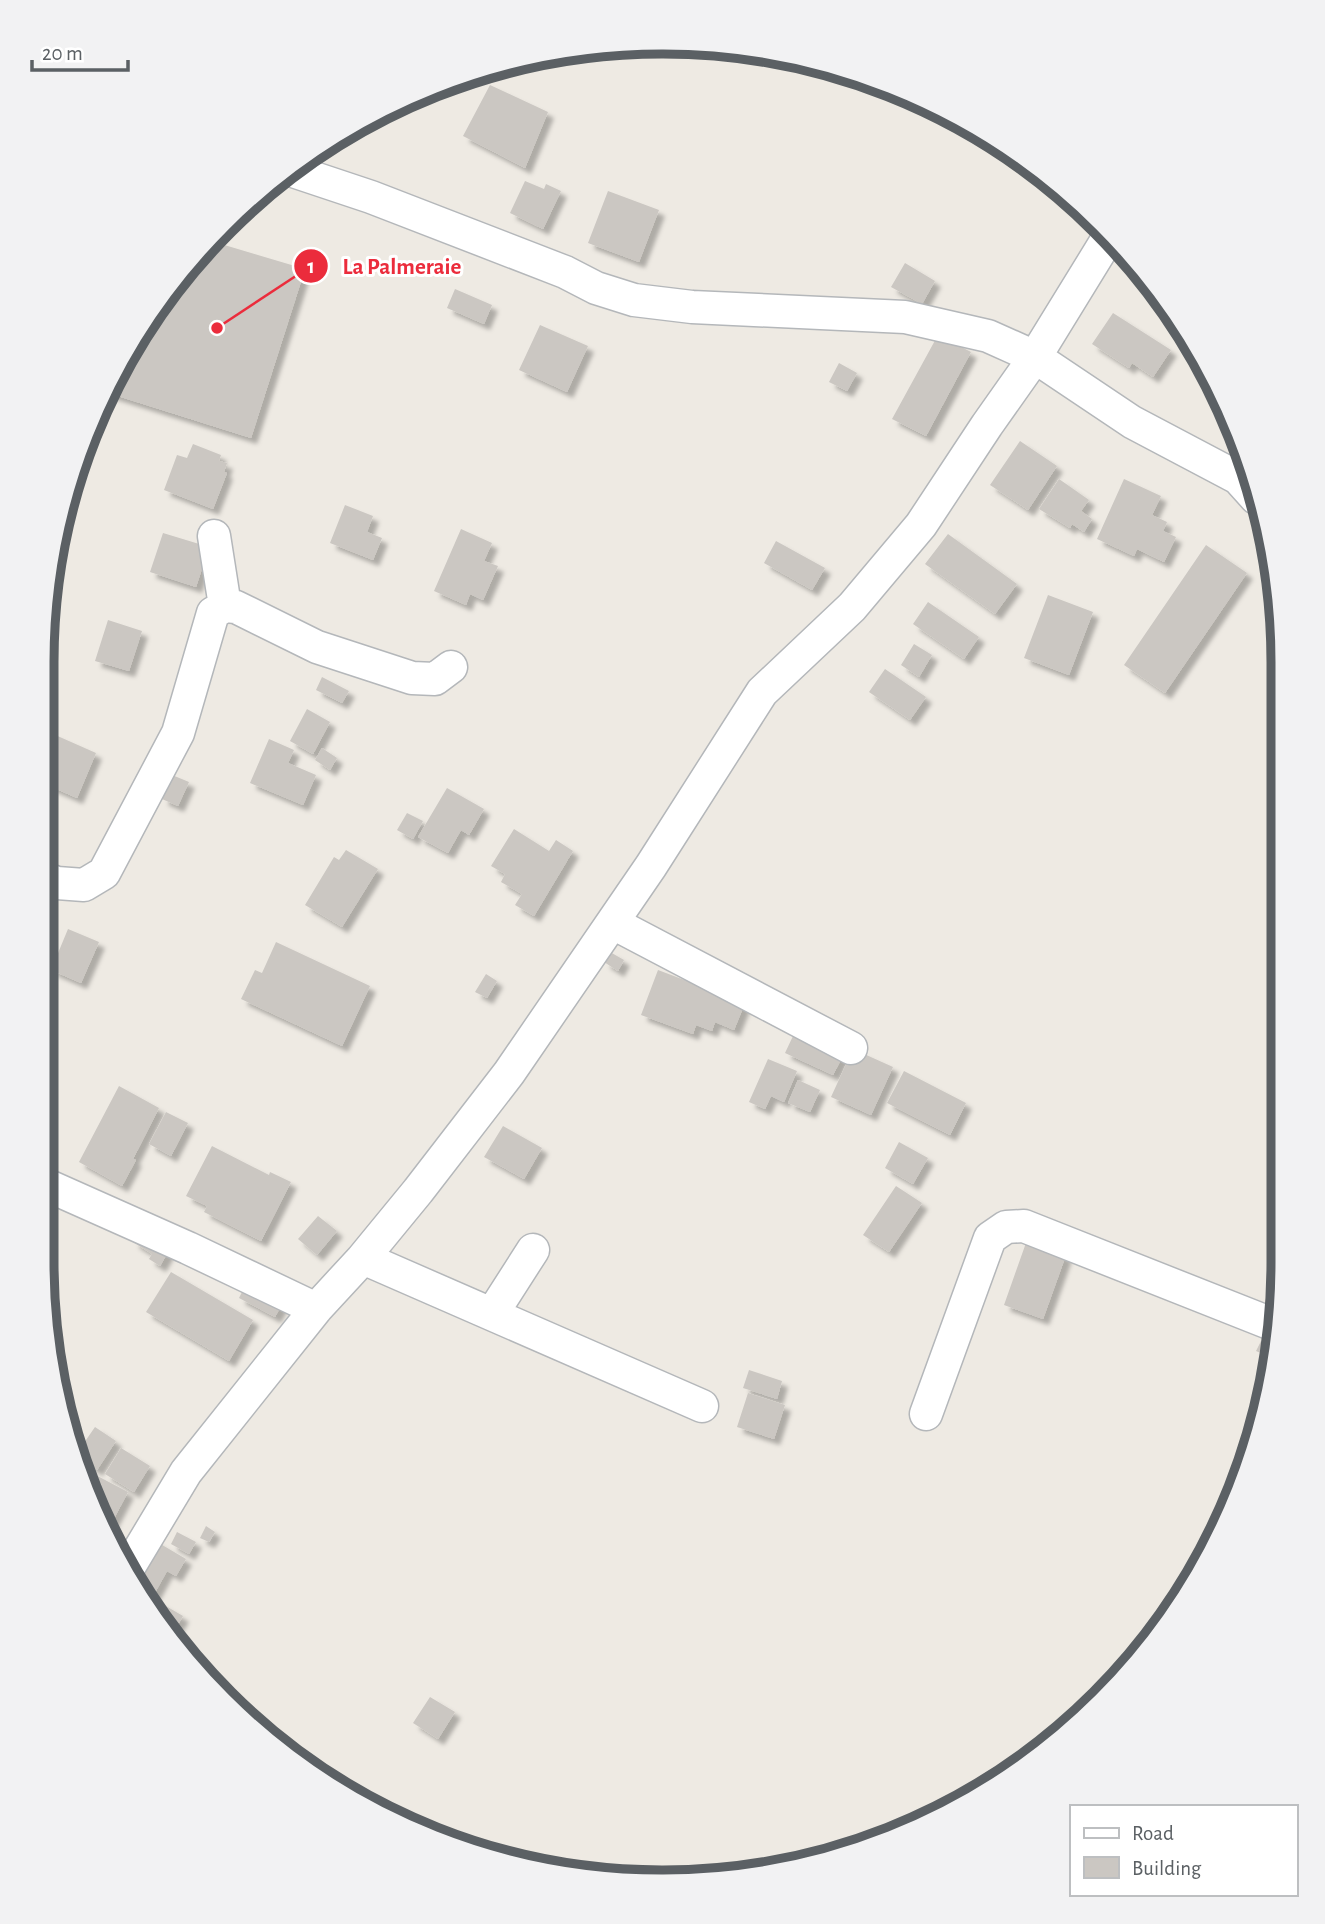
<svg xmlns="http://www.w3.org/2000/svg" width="1325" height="1924" font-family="'Alegreya Sans',sans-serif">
  <defs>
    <filter id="shadow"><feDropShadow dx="6" dy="6" stdDeviation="2" flood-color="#0004"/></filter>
  </defs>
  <rect width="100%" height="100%" fill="#eeeae3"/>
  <path fill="#cbc7c2" filter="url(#shadow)" d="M 490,85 L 548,112 L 525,168 L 463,136 Z
    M 525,181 L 544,189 L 546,184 L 561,191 L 543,229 L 510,213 Z
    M 608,191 L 659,210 L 639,262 L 588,243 Z
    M 211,241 L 305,269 L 251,438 L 105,392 Z
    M 905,263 L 935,281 L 922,304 L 891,287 Z
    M 455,289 L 492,305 L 484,324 L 447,308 Z
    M 1113,313 L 1171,350 L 1153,377 L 1132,363 L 1129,368 L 1092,344 Z
    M 540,325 L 588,346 L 567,392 L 519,370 Z
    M 938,335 L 971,352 L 926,436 L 892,419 Z
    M 839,363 L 857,373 L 847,391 L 829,382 Z
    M 1020,441 L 1057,466 L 1028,510 L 990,485 Z
    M 193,444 L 221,455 L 219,461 L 227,463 L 224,472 L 227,473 L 213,509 L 164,490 L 177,455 L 187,458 Z
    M 1059,479 L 1089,500 L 1081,511 L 1092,519 L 1084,532 L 1072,524 L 1070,528 L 1039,509 Z
    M 1124,479 L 1161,496 L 1152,515 L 1167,522 L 1163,531 L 1176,537 L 1164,562 L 1137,549 L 1134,556 L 1097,539 Z
    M 345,505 L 373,516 L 367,532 L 382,538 L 373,560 L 330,543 Z
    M 461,529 L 492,543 L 484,561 L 498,566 L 483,600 L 470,594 L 466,605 L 434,591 Z
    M 163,533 L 209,547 L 196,587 L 150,572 Z
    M 948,534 L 1017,584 L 995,614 L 925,564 Z
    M 776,541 L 825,568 L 812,590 L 764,563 Z
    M 1206,545 L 1247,573 L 1165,693 L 1124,665 Z
    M 1048,595 L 1093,612 L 1069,675 L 1024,658 Z
    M 928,602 L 979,637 L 964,659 L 913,624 Z
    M 108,620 L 142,631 L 129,671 L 95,661 Z
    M 914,644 L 932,655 L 919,677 L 901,665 Z
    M 885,669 L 926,697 L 910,720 L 869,692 Z
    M 322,677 L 349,691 L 342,703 L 316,690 Z
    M 307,709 L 330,722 L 313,754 L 290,741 Z
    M 53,734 L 96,753 L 77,798 L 45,784 L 42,789 L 42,737 L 51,740 Z
    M 269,739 L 294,750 L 288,763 L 316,775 L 303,805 L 250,783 Z
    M 322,748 L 337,758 L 330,770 L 315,760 Z
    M 172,775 L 189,782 L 178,806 L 162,799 Z
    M 447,788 L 484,809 L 469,835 L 461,830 L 448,853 L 418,837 Z
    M 407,813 L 423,821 L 413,839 L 397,830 Z
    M 514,829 L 549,851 L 556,840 L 573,851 L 534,916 L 515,905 L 522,894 L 501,882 L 505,874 L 491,866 Z
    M 346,850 L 378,869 L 342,927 L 305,905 L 334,857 L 339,860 Z
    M 68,929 L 99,942 L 81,983 L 51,970 Z
    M 276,942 L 370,986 L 342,1046 L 241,999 L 255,970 L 262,973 Z
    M 610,952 L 624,960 L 618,971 L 604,962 Z
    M 658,970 L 745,1003 L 734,1030 L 715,1022 L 712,1031 L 696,1025 L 693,1034 L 641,1015 Z
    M 486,974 L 497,981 L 487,998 L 475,992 Z
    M 801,1019 L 850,1042 L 833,1075 L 785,1053 Z
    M 853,1049 L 893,1067 L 871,1115 L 831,1097 Z
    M 768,1059 L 797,1071 L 784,1102 L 771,1096 L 765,1109 L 749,1102 Z
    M 904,1071 L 966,1103 L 950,1135 L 887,1103 Z
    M 798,1080 L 820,1090 L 810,1112 L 788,1103 Z
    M 119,1086 L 159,1108 L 133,1159 L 136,1160 L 122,1186 L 79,1162 Z
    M 166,1112 L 188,1123 L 171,1156 L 149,1144 Z
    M 503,1126 L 542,1148 L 524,1179 L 484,1157 Z
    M 899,1142 L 928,1158 L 913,1184 L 885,1168 Z
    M 212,1146 L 269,1175 L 270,1172 L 291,1182 L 261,1241 L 204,1212 L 207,1206 L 186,1196 Z
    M 896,1186 L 922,1203 L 889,1252 L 863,1235 Z
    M 318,1216 L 337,1231 L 317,1255 L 298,1239 Z
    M 141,1227 L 172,1245 L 160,1266 L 149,1259 L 152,1254 L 133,1242 Z
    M 1027,1240 L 1066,1255 L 1043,1319 L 1004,1305 Z
    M 171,1272 L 253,1320 L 229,1361 L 146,1312 Z
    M 251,1274 L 288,1293 L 275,1317 L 239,1298 Z
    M 1261,1341 L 1275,1347 L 1272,1358 L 1256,1351 Z
    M 749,1370 L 782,1381 L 777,1399 L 743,1388 Z
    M 748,1393 L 785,1405 L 774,1439 L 737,1427 Z
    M 95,1427 L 116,1441 L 97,1470 L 79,1458 L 77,1453 Z
    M 121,1448 L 150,1466 L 134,1492 L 105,1474 Z
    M 84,1469 L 128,1492 L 110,1526 L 101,1506 Z
    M 206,1526 L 215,1532 L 209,1542 L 200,1538 Z
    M 177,1532 L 196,1542 L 189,1554 L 171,1544 Z
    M 152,1539 L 186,1559 L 176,1576 L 167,1571 L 152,1598 L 183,1616 L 172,1635 L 146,1606 L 130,1570 Z
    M 430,1697 L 455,1712 L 438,1739 L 413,1723 Z"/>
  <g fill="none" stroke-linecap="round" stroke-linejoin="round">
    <g stroke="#b4b7ba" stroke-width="35">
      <path id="minor" d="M 290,170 L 371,197 L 565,272 L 596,288 L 634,300 L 692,307 L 905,317 L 988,336 L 1035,357 L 1132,422 L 1238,478 L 1256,498
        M 214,536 L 225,606
        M 42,877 L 57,883 L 84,885 L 104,873 L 178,733 L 213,613 L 225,606 L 236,607 L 317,647 L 412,678 L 435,679 L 451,667
        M 613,923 L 851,1048
        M 42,1183 L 188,1248 L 316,1309
        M 363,1258 L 702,1406
        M 492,1314 L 533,1250
        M 926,1414 L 990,1238 L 1006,1227 L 1024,1226 L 1277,1326
        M 129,1567 L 186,1472 L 316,1309 L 363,1258 L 418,1191 L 509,1073 L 651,866 L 762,692 L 852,607 L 921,525 L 987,425 L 1035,357 L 1110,235"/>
    </g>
    <use href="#minor" stroke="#fff" stroke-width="32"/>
  </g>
  <path d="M0 0H1325V1924H0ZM662 54H663A608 608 0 0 1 1271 662V1262A608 608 0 0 1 663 1870H662A608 608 0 0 1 54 1262V662A608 608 0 0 1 662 54Z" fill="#f2f2f3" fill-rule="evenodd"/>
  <path fill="none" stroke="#5b6064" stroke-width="9" d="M662 54H663A608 608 0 0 1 1271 662V1262A608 608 0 0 1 663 1870H662A608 608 0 0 1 54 1262V662A608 608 0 0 1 662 54Z"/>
  <path fill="none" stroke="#eb2c3c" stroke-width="2.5" d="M217 328L311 266"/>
  <g fill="#eb2c3c" stroke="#fff" stroke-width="2.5">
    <circle cx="217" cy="328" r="7"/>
    <circle cx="311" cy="266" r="18"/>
  </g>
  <g font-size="21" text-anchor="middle" font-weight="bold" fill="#fff">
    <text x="311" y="273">1</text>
  </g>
  <g font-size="23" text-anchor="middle" font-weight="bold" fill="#eb2c3c" stroke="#fff" stroke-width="6" stroke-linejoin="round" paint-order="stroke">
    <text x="402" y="274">La Palmeraie</text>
  </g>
  <rect x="1070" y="1805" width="228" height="91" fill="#ffffff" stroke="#bdbfc1" stroke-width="2"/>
  <rect x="1084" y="1828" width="35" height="10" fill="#ffffff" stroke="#bdbfc1" stroke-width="2"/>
  <text x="1132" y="1840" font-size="21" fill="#5b6064">Road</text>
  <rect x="1084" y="1857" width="35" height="21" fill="#cbc7c2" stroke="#bdbfc1" stroke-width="2"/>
  <text x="1132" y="1875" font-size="21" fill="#5b6064">Building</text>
  <path d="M32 60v10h96v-10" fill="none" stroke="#5b6064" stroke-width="3.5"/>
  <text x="42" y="60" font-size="21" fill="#5b6064" stroke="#ffffff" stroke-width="5" paint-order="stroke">20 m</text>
</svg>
